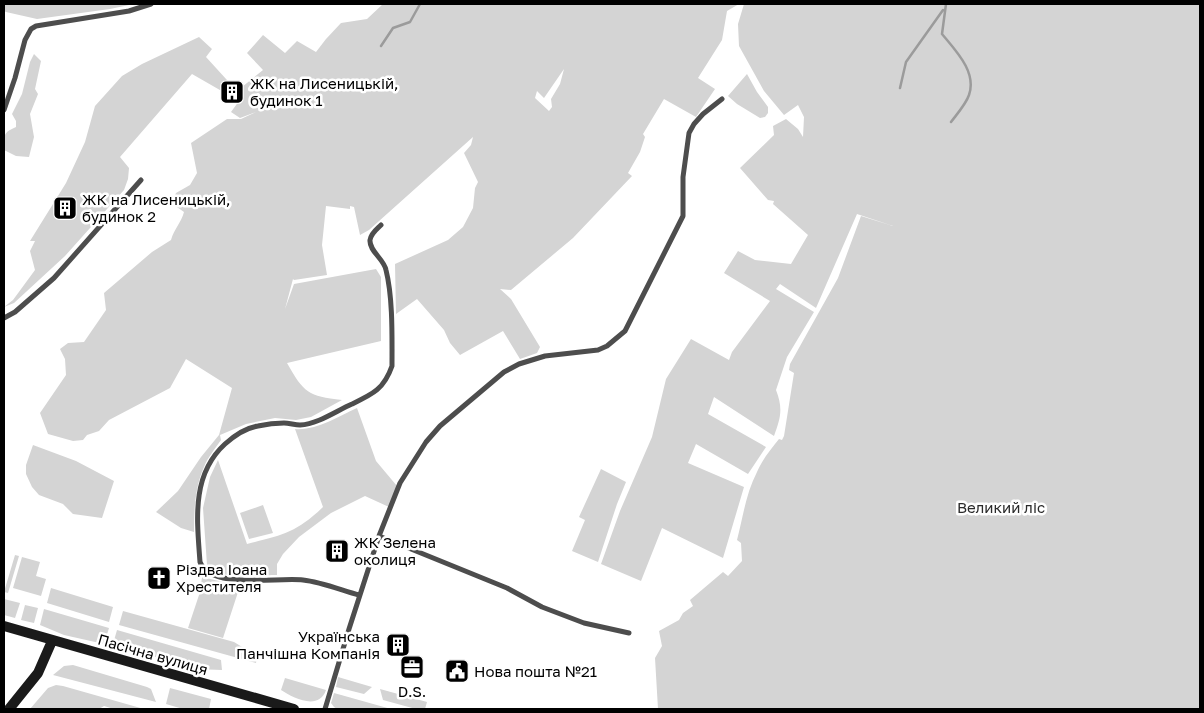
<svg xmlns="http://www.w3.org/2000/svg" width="1204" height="713" font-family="'Golos Text',sans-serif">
  <rect width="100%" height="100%" fill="#fff"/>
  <path fill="#d4d4d4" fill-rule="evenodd" d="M 4,4 L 134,4 L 110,9 L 37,19 L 6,12 L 4,11 Z
    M 383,4 L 739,4 L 727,11 L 722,40 L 698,78 L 715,89 L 696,117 L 664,99 L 643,134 L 645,137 L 640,152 L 628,173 L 632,176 L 573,238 L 511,290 L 500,289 L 511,299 L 540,347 L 537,353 L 520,359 L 503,331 L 460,355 L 450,343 L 444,330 L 417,299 L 396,314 L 395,264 L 448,240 L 463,227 L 473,208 L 475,188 L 478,182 L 464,153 L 471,145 L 473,137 L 369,230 L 360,235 L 354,207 L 350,206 L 350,209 L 326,206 L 322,245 L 327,275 L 294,280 L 293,279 L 285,309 L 294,284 L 376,269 L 381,277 L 381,341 L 287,363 C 304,393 308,396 342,400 L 311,417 L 296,420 L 275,418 L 246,424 L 220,435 L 221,440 C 215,449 208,457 204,467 C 195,487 194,510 194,532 L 181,528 L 156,512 L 178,491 L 201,457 L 219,435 L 232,388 L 186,359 L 170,388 L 109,420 L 99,431 L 87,435 L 83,440 L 73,441 L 48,434 L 40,413 L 66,375 L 65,359 L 60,349 L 68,343 L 84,342 L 106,310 L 104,293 L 152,252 L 171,240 C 174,229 181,223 184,212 L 171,203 L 176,193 L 190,185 L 197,173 L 191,143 L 227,119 L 241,119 L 256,112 L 240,118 L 231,112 L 239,101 L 192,74 L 120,157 L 129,168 L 128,179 L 124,190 L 65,256 L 14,303 L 4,307 L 13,300 L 35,270 L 30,251 L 35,241 L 30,241 L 66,183 L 85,142 L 95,106 L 122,76 L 142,64 L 199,37 L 212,49 L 206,57 L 237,91 L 263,70 L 247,53 L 263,35 L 285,53 L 297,41 L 316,52 L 326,39 L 341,23 L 367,19 ZM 564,69 L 560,84 L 551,99 L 552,107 L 549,111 L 535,98 L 537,91 L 544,98 Z
    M 744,4 L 1200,4 L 1200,709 L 658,709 L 655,658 L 662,646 L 659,631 L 679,620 L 683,613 L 693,606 L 690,600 L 723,572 L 728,576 L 742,561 L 741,543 L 737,540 C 743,517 746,493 757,472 C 762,460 771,449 779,439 L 782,440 L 784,436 L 794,373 L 789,370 L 790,364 L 838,278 L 861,216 L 893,226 L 857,214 L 816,308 L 780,284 L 776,289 L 814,312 L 787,357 L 776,390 C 783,408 781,417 774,436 L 714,397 L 708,414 L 766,447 L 748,474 L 696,444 L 688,463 L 744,487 L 723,558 L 662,528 L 641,581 L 601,564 L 620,511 L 652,437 L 666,379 L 691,339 L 729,360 L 732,352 L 770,301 L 724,273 L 738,251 L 755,260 L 791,264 L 808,235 L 773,204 L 774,201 L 768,200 L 740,168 L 774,135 L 773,126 L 786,119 L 798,129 L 803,137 L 804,117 L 798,105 L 784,115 L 764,91 L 739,46 L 738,24 Z
    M 34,54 L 41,61 L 35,89 L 38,94 L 30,114 L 34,137 L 29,157 L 16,156 L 4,150 C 4,136 2,133 16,127 L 16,121 L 12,114 L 22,94 L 30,62 Z
    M 747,74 L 757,92 L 768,107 L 768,113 L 765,117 L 760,118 L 737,104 L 728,96 Z
    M 357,408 L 376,461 L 397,486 L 389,507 L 365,496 L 331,513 L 299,537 L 283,554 L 277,564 L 277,575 C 256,575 224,582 207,565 L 203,508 L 210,477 L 218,460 L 247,544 C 282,535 296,533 323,507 L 295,429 C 316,431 339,416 357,408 Z
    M 33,445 L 76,461 L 114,481 L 102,518 L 73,514 L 63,504 L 39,495 L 32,487 L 26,474 L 26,465 Z
    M 601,469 L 626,482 L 617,504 L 598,562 L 572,551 L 585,520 L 579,517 Z
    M 263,505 L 273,533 L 249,539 L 240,513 Z
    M 15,555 L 19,556 L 8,593 L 4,592 Z
    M 22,557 L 40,562 L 36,576 L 46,579 L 41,596 L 13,588 Z
    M 202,577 L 240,586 L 223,638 L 188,628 L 200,592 Z
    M 51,588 L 113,607 L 109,622 L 47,603 Z
    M 4,599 L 20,603 L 15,618 L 4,615 Z
    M 25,605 L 38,608 L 34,623 L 21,620 Z
    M 44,609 L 109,628 L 104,644 L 64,635 L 40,625 Z
    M 123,611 L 234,642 L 257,656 L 256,663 L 119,625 Z
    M 117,630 L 221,660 L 222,670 L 195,669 L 113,644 Z
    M 73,665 L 147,687 L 151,689 L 156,702 L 53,675 L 64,666 Z
    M 338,677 L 372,687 L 364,694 L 336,687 Z
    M 285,678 L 326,690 C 319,711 293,698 281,690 Z
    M 56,685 L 63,686 L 144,709 L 114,709 L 104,706 L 99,709 L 30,709 L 48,688 Z
    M 170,688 L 211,699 L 209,709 L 183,709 L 166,704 Z
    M 380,689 L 427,702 L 425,709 L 416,709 L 383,700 Z
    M 334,693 L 391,709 L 337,709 L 334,707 L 331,703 Z"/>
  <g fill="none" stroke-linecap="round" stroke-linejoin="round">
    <path stroke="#9b9b9b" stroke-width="2.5" d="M 946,4 L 942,34 C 956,51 977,72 969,95 C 966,104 957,114 951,122
      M 381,46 L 393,28 L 410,22 L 420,4
      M 900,88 L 906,62 L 943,10"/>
    <path stroke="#4d4d4d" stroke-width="5" d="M 4,110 L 15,78 L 25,40 L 31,29 L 36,26 L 129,11 L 151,4
      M 4,318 L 15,312 L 54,278 L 141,180
      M 379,536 L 507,588 L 542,607 L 584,623 L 629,633
      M 359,595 C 341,590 321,582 303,580 C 277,577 211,590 200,562 C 197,520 191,475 225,444 C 235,435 245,428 258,426 C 267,424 276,423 284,423 C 289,423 295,425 300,425 C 318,424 336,411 352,404 C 373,394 384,389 392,366 C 392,337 393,298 386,270 C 384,259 369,251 370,240 C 371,233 377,229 381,225
      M 325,709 L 349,629 L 379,536 L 400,483 L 426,442 L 440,426 L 504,372 L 519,364 L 545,356 L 598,350 L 607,346 L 625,331 L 683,216 L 683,177 L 689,133 L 694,124 L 703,114 L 722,99"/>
    <path stroke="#1a1a1a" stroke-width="10" d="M 4,626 L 294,709
      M 9,709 L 38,673 L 52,641"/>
  </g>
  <defs>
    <g id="building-square" transform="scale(1.25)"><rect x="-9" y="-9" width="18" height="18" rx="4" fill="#000" stroke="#fff"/><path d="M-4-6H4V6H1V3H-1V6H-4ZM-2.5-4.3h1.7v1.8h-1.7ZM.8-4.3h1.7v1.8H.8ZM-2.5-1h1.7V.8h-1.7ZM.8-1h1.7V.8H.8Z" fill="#fff"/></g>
    <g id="church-square" transform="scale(1.25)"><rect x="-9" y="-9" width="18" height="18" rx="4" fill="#000" stroke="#fff"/><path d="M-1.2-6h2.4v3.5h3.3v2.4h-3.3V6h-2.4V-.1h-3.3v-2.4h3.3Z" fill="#fff"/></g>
    <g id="office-square" transform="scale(1.25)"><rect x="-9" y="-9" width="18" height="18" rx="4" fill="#000" stroke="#fff"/><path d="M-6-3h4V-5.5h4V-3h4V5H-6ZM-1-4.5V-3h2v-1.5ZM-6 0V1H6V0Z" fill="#fff"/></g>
    <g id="civic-square" transform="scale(1.25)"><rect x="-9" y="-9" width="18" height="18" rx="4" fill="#000" stroke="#fff"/><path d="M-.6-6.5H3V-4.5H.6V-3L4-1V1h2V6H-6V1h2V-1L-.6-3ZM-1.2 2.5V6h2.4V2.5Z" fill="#fff"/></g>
  </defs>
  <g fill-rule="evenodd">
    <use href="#building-square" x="232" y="92"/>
    <use href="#building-square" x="65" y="208"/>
    <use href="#building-square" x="337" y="551"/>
    <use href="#church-square" x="159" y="578"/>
    <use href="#building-square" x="398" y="645"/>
    <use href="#office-square" x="412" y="667"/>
    <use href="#civic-square" x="457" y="671"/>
  </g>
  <g text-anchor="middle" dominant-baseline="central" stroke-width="5" stroke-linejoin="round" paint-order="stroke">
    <g font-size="15" fill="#000" stroke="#fff" text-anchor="start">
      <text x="250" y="83">ЖК на Лисеницькій,<tspan x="250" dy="17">будинок 1</tspan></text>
      <text x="82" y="199">ЖК на Лисеницькій,<tspan x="82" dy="17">будинок 2</tspan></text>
      <text x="354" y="542">ЖК Зелена<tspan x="354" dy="17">околиця</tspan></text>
      <text x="176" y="569">Різдва Іоана<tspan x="176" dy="17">Хрестителя</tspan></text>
      <text x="380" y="636" text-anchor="end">Українська<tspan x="380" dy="17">Панчішна Компанія</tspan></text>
      <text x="474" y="671">Нова пошта №21</text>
      <text x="412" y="691" text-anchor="middle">D.S.</text>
    </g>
    <g font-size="15" fill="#2b2b2b" stroke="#fff">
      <text x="1001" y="507">Великий ліс</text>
    </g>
    <g font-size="15" fill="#000" stroke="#fff">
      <text transform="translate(153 654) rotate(16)">Пасічна вулиця</text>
    </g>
  </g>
  <rect width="1204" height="713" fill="none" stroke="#000000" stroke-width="10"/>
</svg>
